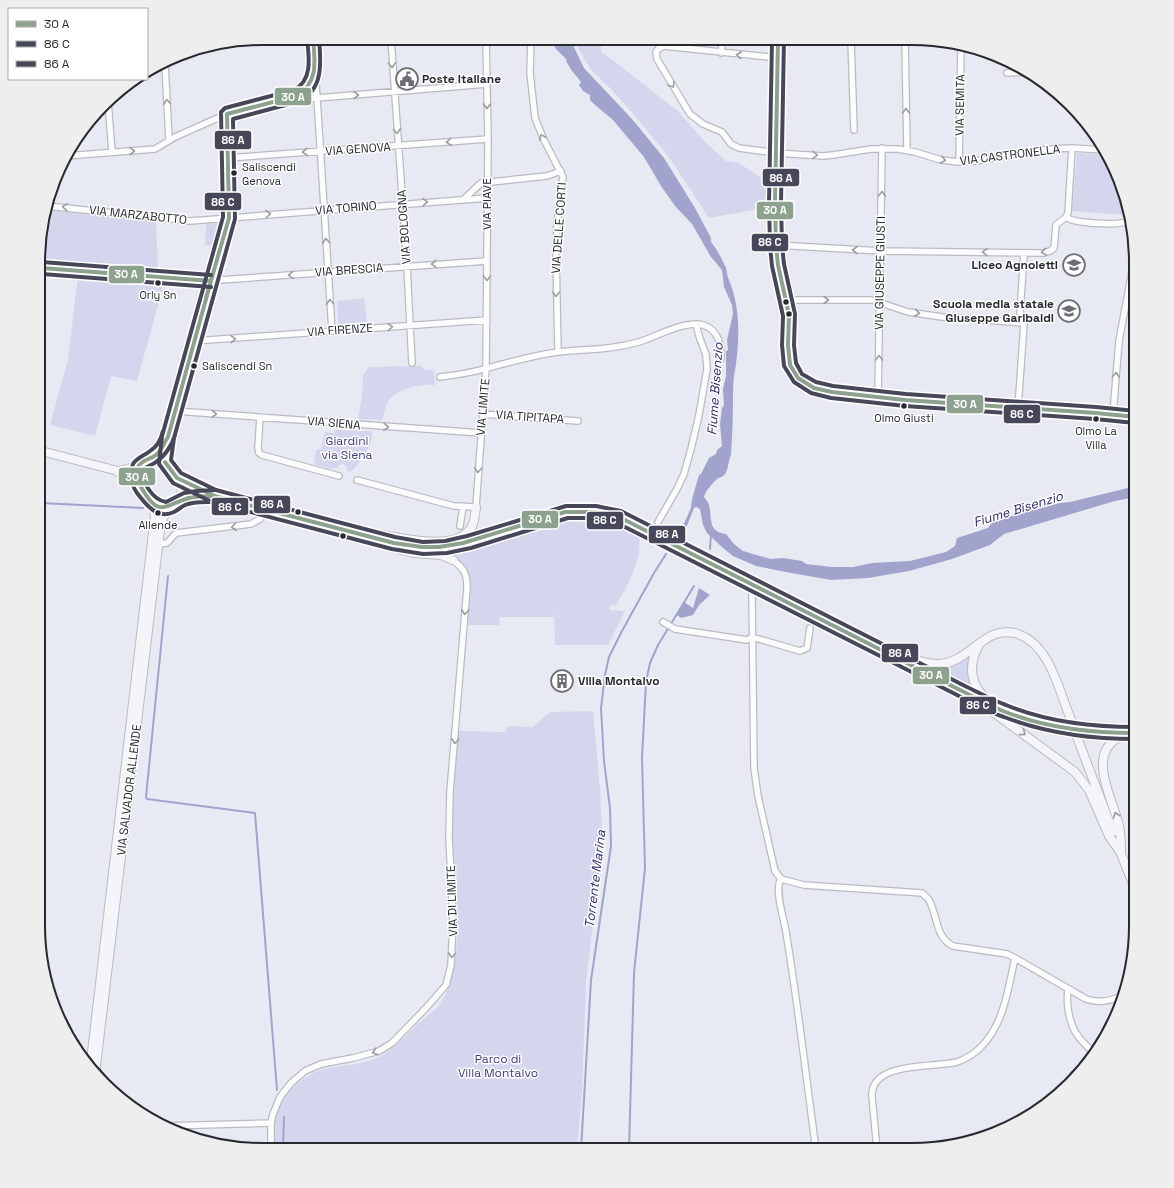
<svg xmlns="http://www.w3.org/2000/svg" width="1174" height="1188" font-family="'Space Grotesk',sans-serif">
  <rect width="100%" height="100%" fill="#e8eaf3"/>
  <path fill="#d4d6ee" d="M 573,39 L 601,39 L 601,51 L 679,112 L 705,142 L 726,161 L 739,163 L 769,183 L 770,207 L 709,218 L 669,157 L 630,110 L 609,87 L 591,70 Z
    M 1077,153 L 1106,155 L 1124,190 L 1128,212 L 1125,215 L 1072,211 Z
    M 45,210 L 156,221 L 158,268 L 42,262 L 42,218 Z
    M 221,223 L 214,246 L 205,245 L 206,224 Z
    M 78,275 L 164,284 L 137,381 L 111,376 L 95,436 L 50,425 L 68,360 Z
    M 364,298 L 367,322 L 338,324 L 337,301 Z
    M 421,366 L 424,370 L 434,370 L 435,385 C 420,384 397,388 388,402 C 385,407 384,414 382,420 L 358,419 L 362,396 L 363,375 L 369,367 Z
    M 335,430 L 372,431 C 373,448 361,460 351,472 L 347,471 L 347,467 L 343,464 L 340,465 L 337,468 L 331,469 L 314,464 L 316,450 L 321,449 L 325,432 L 334,433 Z
    M 588,518 L 617,524 L 639,533 C 643,559 629,583 616,605 L 610,606 L 609,610 L 625,611 L 608,645 L 555,645 L 554,609 L 554,617 L 500,617 L 499,625 L 467,625 C 465,606 473,581 461,565 C 457,559 451,557 447,552 L 470,546 L 479,545 L 557,522 Z
    M 970,656 L 968,671 L 973,691 L 931,669 L 932,668 L 953,665 Z
    M 593,711 L 600,789 L 602,831 L 600,868 L 586,982 L 582,1093 L 577,1150 L 275,1150 C 275,1139 274,1127 275,1116 C 278,1097 305,1074 323,1069 C 341,1065 362,1065 379,1057 C 394,1049 406,1035 418,1024 C 424,1018 437,1009 441,1003 C 468,958 453,887 453,836 C 452,801 455,766 458,731 L 505,732 L 508,726 L 533,727 L 550,712 Z"/>
  <path fill="#a1a3cd" d="M 551,39 L 570,39 L 584,68 L 632,119 L 664,158 L 695,208 L 711,238 L 711,242 C 717,249 722,259 726,268 C 727,272 727,276 729,280 C 741,308 740,345 734,376 C 733,384 733,394 733,403 C 733,420 732,438 731,455 C 728,461 729,468 725,474 C 723,477 720,477 717,479 C 713,482 705,492 704,497 C 717,509 702,531 726,534 L 734,544 L 743,551 L 760,556 L 771,559 L 783,558 L 802,561 L 806,564 L 832,567 L 853,567 L 872,563 L 910,561 L 946,552 L 955,546 L 957,538 L 988,528 L 993,521 L 1060,503 L 1070,502 L 1128,488 L 1136,487 L 1136,497 L 1115,501 L 1004,534 L 990,545 L 952,559 L 909,571 L 868,578 L 831,580 L 791,573 L 756,566 L 733,556 L 722,547 L 707,533 L 703,525 L 700,509 L 696,507 L 694,508 L 682,538 L 681,539 L 678,537 L 691,508 L 692,499 L 699,475 L 701,474 L 709,458 L 716,454 L 717,450 L 722,446 L 720,424 L 722,408 L 724,405 L 723,389 L 726,376 L 726,351 L 728,350 L 727,340 L 733,314 L 732,305 L 724,287 L 722,270 L 711,257 L 692,224 L 675,206 L 661,186 L 644,157 L 613,120 L 595,105 L 590,100 L 590,95 L 583,91 L 579,85 L 581,82 L 572,71 L 566,61 L 567,60 L 556,49 Z
    M 699,588 L 710,595 L 699,605 L 693,615 L 681,618 L 677,615 L 684,602 L 693,608 Z"/>
  <g fill="none" stroke-linecap="round" stroke-linejoin="round">
    <path stroke="#a1a3cd" stroke-width="2" d="M 41,503 L 143,508
      M 710,549 L 711,534
      M 168,576 L 146,797 L 147,799 L 255,813 L 277,1090
      M 283,1150 L 284,1117
      M 581,1150 L 591,980 L 611,846 L 610,808 L 604,761 L 601,708 L 605,675 L 609,657 L 622,631 L 654,573 L 666,554
      M 629,1150 L 634,973 L 645,868 L 642,758 L 646,682 L 650,663 L 658,645 L 694,586"/>
    <g stroke="#babbc2" stroke-width="8">
      <path id="minor" d="M 391,38 L 407,266 L 412,363
        M 531,39 L 530,73 L 535,118 L 544,140 L 563,177 L 557,224 L 556,252 L 558,352
        M 778,39 L 775,203 L 776,245 L 778,265 L 789,315 L 788,345 L 790,365 L 798,378 L 814,388 L 832,392 L 905,400 L 1096,413 L 1136,417
        M 252,40 L 278,38
        M 851,40 L 854,130
        M 905,40 L 907,150
        M 721,53 L 723,39
        M 778,58 L 664,46 L 658,49 L 656,52 L 657,59 L 690,114 L 703,124 L 722,132 L 731,144 L 739,148 L 776,153 L 823,156 L 833,155 L 871,149 L 898,149 L 915,152 L 941,160 L 959,162 L 975,161 L 1050,149 L 1072,148 L 1103,150
        M 165,64 L 169,140
        M 1007,73 L 1029,72
        M 294,100 L 317,98 L 315,72
        M 108,102 L 112,152
        M 66,156 L 155,149 L 175,137 L 220,117 L 234,112 L 299,95 C 318,83 315,58 313,38
        M 227,158 L 488,139
        M 959,162 L 961,47
        M 463,200 L 481,183 L 547,176 L 561,171
        M 47,206 L 190,221 L 487,198
        M 1129,214 L 1127,221 L 1131,226
        M 1066,217 C 1075,224 1116,225 1127,222
        M 776,245 L 881,251 L 1044,253 L 1050,251 L 1054,248 L 1056,225 L 1066,217 L 1068,213 L 1072,148
        M 42,268 L 206,281 L 487,261
        M 787,300 L 872,300 L 908,312 L 942,317 L 1024,323
        M 332,331 L 317,98 L 487,84
        M 194,341 L 487,320
        M 440,377 C 455,375 472,373 487,368 C 511,362 534,355 558,352 C 587,349 610,350 639,342 C 655,337 686,320 703,325 C 719,330 721,345 721,359
        M 878,397 L 882,148
        M 1018,408 L 1024,323 L 1020,313 L 1024,253
        M 175,411 L 481,433
        M 482,414 L 578,421
        M 1113,414 L 1119,341 L 1136,250
        M 260,417 L 258,448 L 259,453 L 262,455 L 339,476
        M 153,457 L 160,450 L 167,438
        M 165,462 L 168,437 L 229,218 L 227,114
        M 357,480 L 454,506 L 476,507 L 486,369 L 488,139 L 486,39
        M 658,522 L 677,489 L 684,474 L 691,449 L 699,415 L 707,369 L 706,355 L 699,336 L 696,324
        M 460,526 L 463,506
        M 158,544 L 167,543 L 176,533 L 251,524 L 260,519 L 266,509
        M 752,592 L 754,768 L 758,796 L 775,871 L 781,879 L 804,885 L 922,893 C 924,895 928,898 929,900 C 938,916 935,937 953,946 L 1007,954 L 1015,958
        M 663,622 L 675,629 L 747,640 L 752,637 L 800,651 L 807,648 L 810,628
        M 781,879 C 774,889 784,919 786,932 C 798,1004 806,1077 816,1150
        M 1068,990 C 1066,1004 1069,1024 1078,1036 C 1082,1042 1088,1047 1093,1052
        M 162,1126 L 271,1123
        M 271,1150 L 271,1123 L 273,1114 L 280,1097 L 291,1083 L 305,1071 L 321,1064 L 353,1058 L 379,1051 L 392,1043 L 426,1008 L 446,985 L 451,965 L 453,921 L 449,837 L 450,792 L 467,588 C 467,573 464,569 453,560
        M 877,1150 L 872,1096 C 871,1061 933,1068 957,1062 C 965,1059 974,1054 980,1048 C 1004,1025 1008,989 1015,958 L 1086,999 C 1100,1004 1111,1000 1124,996"/>
    </g>
    <g stroke="#babbc2" stroke-width="10">
      <path id="secondary" d="M 41,451 L 118,471 L 140,487
        M 140,465 C 131,480 144,492 153,504 C 166,513 170,505 182,500 C 191,497 200,496 210,496
        M 118,472 C 125,469 133,468 139,465 C 143,463 147,458 152,457 C 163,456 179,476 181,486 C 183,491 181,496 179,501
        M 177,478 L 214,496 L 394,543 L 423,548 L 446,547 L 469,542 L 567,512 L 595,512 L 619,517 L 968,694 L 1017,716 L 1047,725 L 1066,728
        M 382,535 C 405,538 455,552 471,528 C 475,522 475,514 476,507
        M 386,546 L 414,553 L 441,555 L 453,560
        M 978,647 C 968,666 970,686 988,700
        M 889,648 C 905,655 920,664 938,664 C 959,663 970,649 986,639 C 994,633 1004,631 1015,633 C 1051,643 1059,693 1072,722
        M 985,706 L 1075,772 L 1089,790 L 1109,836 L 1121,853
        M 1082,731 L 1108,733 L 1127,733
        M 1077,737 L 1113,832
        M 1119,849 L 1136,891
        M 1121,853 C 1121,842 1121,832 1118,822 C 1112,798 1086,753 1120,737 C 1124,735 1130,734 1135,733
        M 90,1069 L 155,516 L 153,504
        M 95,1074 L 160,530 L 163,518 L 169,507"/>
    </g>
    <use href="#minor" stroke="#fcfcfd" stroke-width="5.5"/>
    <use href="#secondary" stroke="#f5f5f9" stroke-width="8"/>
    <g stroke="#babbc2" stroke-width="10" stroke-linecap="butt">
      <path id="secondary-bridge" d="M 1066,728 L 1082,731"/>
    </g>
    <use href="#secondary-bridge" stroke="#f5f5f9" stroke-width="8"/>
    <g stroke="#fff" stroke-width="7">
      <path id="bus-1" d="M 778,39 L 775,203 L 776,245 L 778,265 L 789,315 L 788,345 L 790,365 L 798,378 L 814,388 L 832,392 L 905,400 L 1096,413 L 1136,417
        M 227,114 L 296,96 C 319,83 315,61 313,38
        M 42,268 L 211,281
        M 211,281 L 168,437 C 164,443 161,451 156,455 C 150,460 142,459 138,467 C 135,474 138,481 141,487 C 159,519 164,505 189,498 C 197,496 206,496 214,496 L 394,543 L 422,547 L 439,547 L 463,543 L 565,512 L 593,512 L 619,517 L 962,691 C 976,698 989,705 1003,711 C 1045,728 1091,733 1136,733
        M 206,298 L 229,218 L 227,114
        M 165,462 L 177,478 L 215,496"/>
    </g>
    <g stroke="#fff" stroke-width="7">
      <path id="bus-2" d="M 307,39 C 309,57 313,80 294,90 L 225,108 L 221,112 L 223,217 L 162,436 L 159,464 L 173,483 L 212,502 L 392,549 L 423,554 L 447,553 L 471,548 L 568,518 L 594,518 L 617,523 L 959,696 C 974,703 988,712 1004,717 C 1046,733 1090,739 1136,739
        M 772,39 L 769,203 L 770,246 L 772,266 L 783,316 L 782,345 L 784,366 L 794,382 L 811,393 L 831,398 L 905,406 L 1095,419 L 1135,423
        M 42,274 L 211,287
        M 163,431 C 161,439 157,447 150,451 C 144,456 137,457 133,464 C 129,474 131,484 137,493 C 146,505 158,520 174,512 C 178,510 181,507 185,505 C 194,501 205,502 215,502"/>
    </g>
    <g stroke="#fff" stroke-width="7">
      <path id="bus-3" d="M 319,38 C 321,61 324,90 299,101 C 293,104 285,105 278,107 C 263,111 248,115 233,119 L 235,219 L 174,438 L 171,460 L 181,473 L 216,490 L 395,537 L 423,542 L 445,541 L 467,536 L 566,506 L 596,506 L 621,511 L 965,686 C 978,692 992,700 1006,705 C 1047,722 1092,727 1136,727
        M 784,39 L 781,203 L 782,245 L 784,264 L 795,314 L 794,345 L 796,363 L 802,374 L 816,382 L 833,386 L 906,394 L 1096,407 L 1136,411
        M 42,262 L 211,275
        M 175,435 C 172,445 165,456 156,462 C 152,465 148,466 144,469 C 140,481 153,500 166,502 L 184,493 L 197,491 L 215,490"/>
    </g>
    <use href="#bus-1" stroke="#8da28e" stroke-width="4"/>
    <use href="#bus-2" stroke="#47475a" stroke-width="4"/>
    <use href="#bus-3" stroke="#47475a" stroke-width="4"/>
  </g>
  <defs><path id="oneway-chevron" d="M-2-3.5L2.5 0L-2 3.5" fill="none" stroke-width="1.6" stroke-linecap="round" stroke-linejoin="round"/></defs>
  <g stroke="#9d9da0">
    <use href="#oneway-chevron" transform="translate(739 55) rotate(-174)"/>
    <use href="#oneway-chevron" transform="translate(392 65) rotate(87)"/>
    <use href="#oneway-chevron" transform="translate(672 85) rotate(58)"/>
    <use href="#oneway-chevron" transform="translate(356 95) rotate(-4)"/>
    <use href="#oneway-chevron" transform="translate(167 102) rotate(-94)"/>
    <use href="#oneway-chevron" transform="translate(487 106) rotate(90)"/>
    <use href="#oneway-chevron" transform="translate(906 111) rotate(-91)"/>
    <use href="#oneway-chevron" transform="translate(397 131) rotate(86)"/>
    <use href="#oneway-chevron" transform="translate(542 137) rotate(-115)"/>
    <use href="#oneway-chevron" transform="translate(449 142) rotate(175)"/>
    <use href="#oneway-chevron" transform="translate(132 151) rotate(-4)"/>
    <use href="#oneway-chevron" transform="translate(305 152) rotate(176)"/>
    <use href="#oneway-chevron" transform="translate(815 155) rotate(3)"/>
    <use href="#oneway-chevron" transform="translate(943 160) rotate(14)"/>
    <use href="#oneway-chevron" transform="translate(882 194) rotate(-89)"/>
    <use href="#oneway-chevron" transform="translate(425 202) rotate(-4)"/>
    <use href="#oneway-chevron" transform="translate(65 207) rotate(-175)"/>
    <use href="#oneway-chevron" transform="translate(268 214) rotate(-5)"/>
    <use href="#oneway-chevron" transform="translate(326 241) rotate(-94)"/>
    <use href="#oneway-chevron" transform="translate(855 250) rotate(-177)"/>
    <use href="#oneway-chevron" transform="translate(985 252) rotate(-179)"/>
    <use href="#oneway-chevron" transform="translate(1044 252) rotate(172)"/>
    <use href="#oneway-chevron" transform="translate(434 264) rotate(176)"/>
    <use href="#oneway-chevron" transform="translate(291 275) rotate(176)"/>
    <use href="#oneway-chevron" transform="translate(487 278) rotate(90)"/>
    <use href="#oneway-chevron" transform="translate(556 294) rotate(88)"/>
    <use href="#oneway-chevron" transform="translate(826 300)"/>
    <use href="#oneway-chevron" transform="translate(330 302) rotate(-93)"/>
    <use href="#oneway-chevron" transform="translate(917 313) rotate(8)"/>
    <use href="#oneway-chevron" transform="translate(390 327) rotate(-5)"/>
    <use href="#oneway-chevron" transform="translate(233 339) rotate(-4)"/>
    <use href="#oneway-chevron" transform="translate(879 358) rotate(-89)"/>
    <use href="#oneway-chevron" transform="translate(1116 375) rotate(-85)"/>
    <use href="#oneway-chevron" transform="translate(214 414) rotate(4)"/>
    <use href="#oneway-chevron" transform="translate(386 427) rotate(4)"/>
    <use href="#oneway-chevron" transform="translate(478 470) rotate(95)"/>
    <use href="#oneway-chevron" transform="translate(234 527) rotate(173)"/>
    <use href="#oneway-chevron" transform="translate(465 612) rotate(95)"/>
    <use href="#oneway-chevron" transform="translate(455 741) rotate(95)"/>
    <use href="#oneway-chevron" transform="translate(452 955) rotate(94)"/>
    <use href="#oneway-chevron" transform="translate(375 1052) rotate(164)"/>
  </g>
  <g stroke="#99999e">
    <use href="#oneway-chevron" transform="translate(1023 733) rotate(36)"/>
    <use href="#oneway-chevron" transform="translate(1116 815) rotate(-109)"/>
  </g>
  <defs>
    <g id="civic-ring" transform="scale(1.15)"><circle r="9.5" fill="#fff" stroke="#6b6d74" stroke-width="1.5"/><path d="M-.6-6.5H3V-4.5H.6V-3L4-1V1h2V6H-6V1h2V-1L-.6-3ZM-1.2 2.5V6h2.4V2.5Z" fill="#6b6d74"/></g>
    <g id="school-ring" transform="scale(1.15)"><circle r="9.5" fill="#fff" stroke="#6b6d74" stroke-width="1.5"/><path d="M0-5L7-2L0 1L-7-2ZM-4 1L0 2.5L4 1V4Q0 6-4 4Z" fill="#6b6d74"/></g>
    <g id="building-ring" transform="scale(1.15)"><circle r="9.5" fill="#fff" stroke="#6b6d74" stroke-width="1.5"/><path d="M-4-6H4V6H1V3H-1V6H-4ZM-2.5-4.3h1.7v1.8h-1.7ZM.8-4.3h1.7v1.8H.8ZM-2.5-1h1.7V.8h-1.7ZM.8-1h1.7V.8H.8Z" fill="#6b6d74"/></g>
  </defs>
  <g fill-rule="evenodd">
    <use href="#civic-ring" x="407" y="79"/>
    <use href="#school-ring" x="1074" y="265"/>
    <use href="#school-ring" x="1069" y="311"/>
    <use href="#building-ring" x="562" y="681"/>
  </g>
  <g fill="#28292f" stroke="#fff" stroke-width="1.5">
    <circle cx="234" cy="173" r="3.5"/>
    <circle cx="158" cy="283" r="3.5"/>
    <circle cx="786" cy="302" r="3.5"/>
    <circle cx="789" cy="314" r="3.5"/>
    <circle cx="194" cy="366" r="3.5"/>
    <circle cx="904" cy="406" r="3.5"/>
    <circle cx="1096" cy="419" r="3.5"/>
    <circle cx="298" cy="512" r="3.5"/>
    <circle cx="158" cy="513" r="3.5"/>
    <circle cx="343" cy="536" r="3.5"/>
  </g>
  <g text-anchor="middle" dominant-baseline="central" stroke-width="3" stroke-linejoin="round" paint-order="stroke">
    <g font-size="11" fill="#28292f" stroke="#fff">
      <text x="242" y="167" text-anchor="start">Saliscendi<tspan x="242" dy="14">Genova</tspan></text>
      <text x="158" y="295">Orly Sn</text>
      <text x="202" y="366" text-anchor="start">Saliscendi Sn</text>
      <text x="904" y="418">Olmo Giusti</text>
      <text x="1096" y="431">Olmo La<tspan x="1096" dy="14">Villa</tspan></text>
      <text x="158" y="525">Allende</text>
    </g>
    <g font-size="12" font-weight="bold" fill="#28292f" stroke="#fff" text-anchor="start">
      <text x="422" y="79">Poste Italiane</text>
      <text x="1058" y="265" text-anchor="end">Liceo Agnoletti</text>
      <text x="1054" y="304" text-anchor="end">Scuola media statale<tspan x="1054" dy="14">Giuseppe Garibaldi</tspan></text>
      <text x="578" y="681">Villa Montalvo</text>
    </g>
    <g font-size="12" fill="#28292f" stroke="#fff">
      <text transform="translate(960 105) rotate(-89)">VIA SEMITA</text>
      <text transform="translate(358 149) rotate(-4)">VIA GENOVA</text>
      <text transform="translate(1010 155) rotate(-7)">VIA CASTRONELLA</text>
      <text transform="translate(487 204) rotate(-90)">VIA PIAVE</text>
      <text transform="translate(346 208) rotate(-5)">VIA TORINO</text>
      <text transform="translate(138 215) rotate(6)">VIA MARZABOTTO</text>
      <text transform="translate(404 227) rotate(-94)">VIA BOLOGNA</text>
      <text transform="translate(559 228) rotate(-86)">VIA DELLE CORTI</text>
      <text transform="translate(349 270) rotate(-4)">VIA BRESCIA</text>
      <text transform="translate(880 273) rotate(-89)">VIA GIUSEPPE GIUSTI</text>
      <text transform="translate(340 330) rotate(-4)">VIA FIRENZE</text>
      <text transform="translate(483 407) rotate(-85)">VIA LIMITE</text>
      <text transform="translate(530 417) rotate(4)">VIA TIPITAPA</text>
      <text transform="translate(334 423) rotate(5)">VIA SIENA</text>
      <text transform="translate(129 790) rotate(-83)">VIA SALVADOR ALLENDE</text>
      <text transform="translate(452 901) rotate(-92)">VIA DI LIMITE</text>
    </g>
    <g font-size="12" fill="#3f3a81" stroke="#fff">
      <text x="347" y="441">Giardini<tspan x="347" dy="14">via Siena</tspan></text>
      <text x="498" y="1059">Parco di<tspan x="498" dy="14">Villa Montalvo</tspan></text>
    </g>
    <g font-size="13" font-style="italic" fill="#2d266a" stroke="#fff">
      <text transform="translate(715 389) rotate(-86)">Fiume Bisenzio</text>
      <text transform="translate(1018 509) rotate(-17)">Fiume Bisenzio</text>
      <text transform="translate(595 879) rotate(-83)">Torrente Marina</text>
    </g>
  </g>
  <path d="M0 0H1174V1188H0ZM262 45H912A217 217 0 0 1 1129 262V926A217 217 0 0 1 912 1143H262A217 217 0 0 1 45 926V262A217 217 0 0 1 262 45Z" fill="#eee" fill-rule="evenodd"/>
  <path fill="none" stroke="#28292f" stroke-width="2" d="M262 45H912A217 217 0 0 1 1129 262V926A217 217 0 0 1 912 1143H262A217 217 0 0 1 45 926V262A217 217 0 0 1 262 45Z"/>
  <g stroke="#fff" stroke-width="1.5">
    <rect x="274" y="87" width="38" height="19" rx="4" fill="#8da28e"/>
    <rect x="214" y="130" width="38" height="20" rx="4" fill="#47475a"/>
    <rect x="762" y="168" width="38" height="19" rx="4" fill="#47475a"/>
    <rect x="204" y="192" width="38" height="19" rx="4" fill="#47475a"/>
    <rect x="756" y="201" width="38" height="19" rx="4" fill="#8da28e"/>
    <rect x="751" y="233" width="38" height="19" rx="4" fill="#47475a"/>
    <rect x="108" y="265" width="37" height="19" rx="4" fill="#8da28e"/>
    <rect x="946" y="394" width="38" height="20" rx="4" fill="#8da28e"/>
    <rect x="1003" y="404" width="38" height="20" rx="4" fill="#47475a"/>
    <rect x="118" y="467" width="38" height="19" rx="4" fill="#8da28e"/>
    <rect x="253" y="495" width="38" height="19" rx="4" fill="#47475a"/>
    <rect x="211" y="497" width="38" height="19" rx="4" fill="#47475a"/>
    <rect x="521" y="510" width="38" height="19" rx="4" fill="#8da28e"/>
    <rect x="586" y="511" width="38" height="19" rx="4" fill="#47475a"/>
    <rect x="648" y="525" width="38" height="19" rx="4" fill="#47475a"/>
    <rect x="881" y="643" width="38" height="20" rx="4" fill="#47475a"/>
    <rect x="912" y="666" width="38" height="19" rx="4" fill="#8da28e"/>
    <rect x="959" y="696" width="38" height="19" rx="4" fill="#47475a"/>
  </g>
  <g font-size="11" text-anchor="middle" font-weight="bold" fill="#fff">
    <text x="293" y="101">30 A</text>
    <text x="233" y="144">86 A</text>
    <text x="781" y="182">86 A</text>
    <text x="223" y="206">86 C</text>
    <text x="775" y="214">30 A</text>
    <text x="770" y="246">86 C</text>
    <text x="126" y="278">30 A</text>
    <text x="965" y="408">30 A</text>
    <text x="1022" y="418">86 C</text>
    <text x="137" y="481">30 A</text>
    <text x="272" y="508">86 A</text>
    <text x="230" y="511">86 C</text>
    <text x="540" y="523">30 A</text>
    <text x="605" y="524">86 C</text>
    <text x="667" y="538">86 A</text>
    <text x="900" y="657">86 A</text>
    <text x="931" y="679">30 A</text>
    <text x="978" y="709">86 C</text>
  </g>
  <rect x="8" y="8" width="140" height="72" fill="#ffffff" stroke="#a9a9ac"/>
  <rect x="16" y="21" width="20" height="6" fill="#8da28e" stroke="#a9a9ac"/>
  <text x="44" y="28" font-size="12" fill="#28292f">30 A</text>
  <rect x="16" y="41" width="20" height="6" fill="#47475a" stroke="#a9a9ac"/>
  <text x="44" y="48" font-size="12" fill="#28292f">86 C</text>
  <rect x="16" y="61" width="20" height="6" fill="#47475a" stroke="#a9a9ac"/>
  <text x="44" y="68" font-size="12" fill="#28292f">86 A</text>
</svg>
